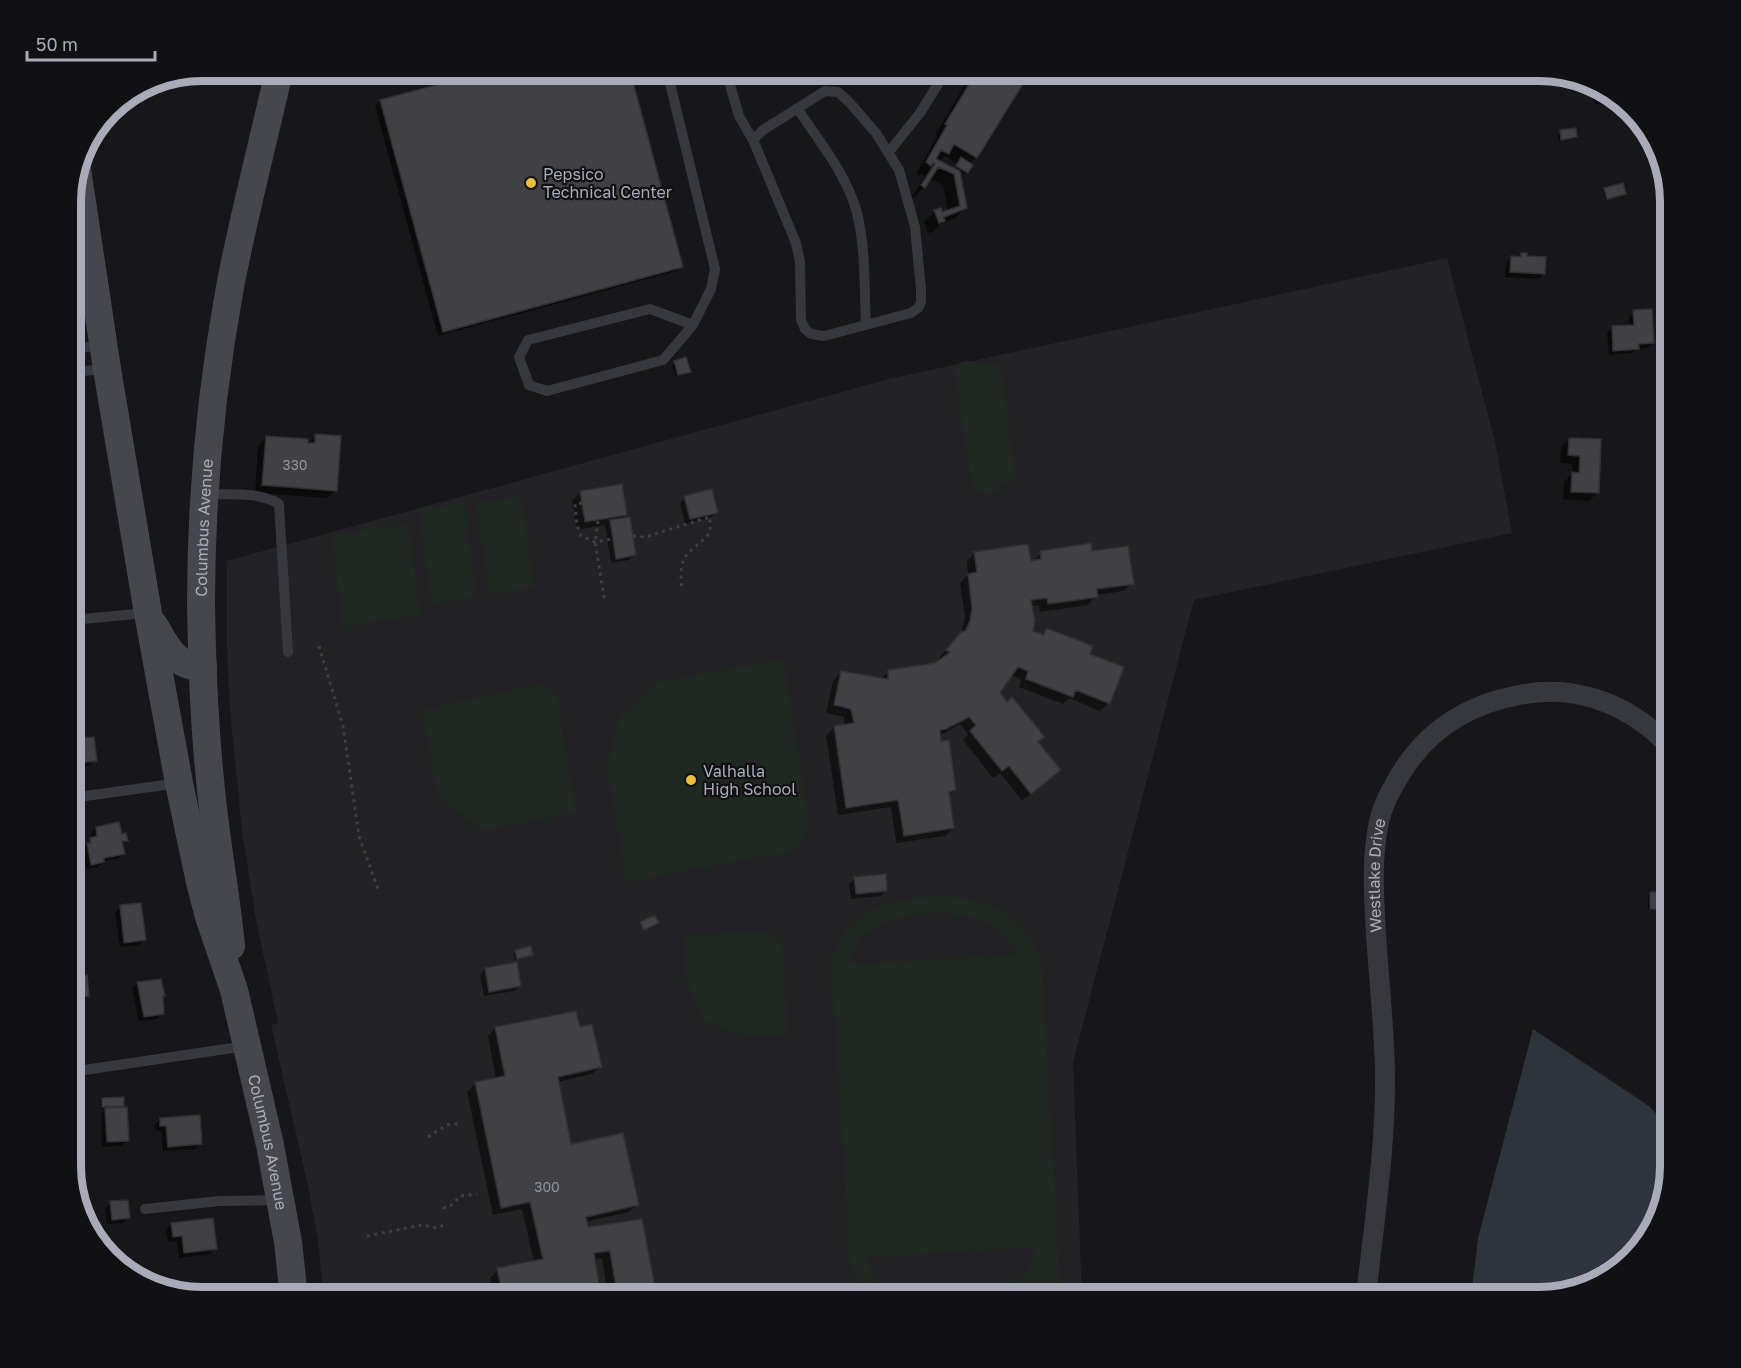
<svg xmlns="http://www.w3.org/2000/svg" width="1741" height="1368" font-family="'Golos Text',sans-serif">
  <rect width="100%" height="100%" fill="#171618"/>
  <path fill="#232225" d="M 1447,258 L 1495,442 L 1512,533 L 1194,600 L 1073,1062 L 1082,1297 L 324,1297 L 318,1241 L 308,1186 L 271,1025 L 278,1023 L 256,920 L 242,831 L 230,711 L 227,651 L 227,561 L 889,379 Z"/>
  <path fill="#202822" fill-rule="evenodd" d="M 965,361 L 1001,364 L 1016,481 L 1000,485 L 998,493 L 985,495 L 984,492 L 973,494 L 954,370 L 957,364 Z
    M 521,496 L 535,588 L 489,595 L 476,502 Z
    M 464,504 L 477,597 L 432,604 L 418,509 Z
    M 408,523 L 421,615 L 342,627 L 332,534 Z
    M 784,659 L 810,826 L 795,851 L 626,882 L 607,766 L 620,716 L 657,682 Z
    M 540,684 L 557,694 L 576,813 L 482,831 L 438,796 L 421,710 Z
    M 935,896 C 990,898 1017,908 1042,960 L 1061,1295 L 1039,1297 L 1037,1287 L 1025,1297 L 981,1297 C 1008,1288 1030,1277 1036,1247 L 866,1258 C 872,1282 889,1291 912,1297 C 876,1297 865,1305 850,1266 L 831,965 C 838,914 890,898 935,896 ZM 938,913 C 972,915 1004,922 1018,955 L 850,964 C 857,923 903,915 938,913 Z
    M 769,931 L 782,941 L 789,1035 L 751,1038 L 702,1020 L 684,975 L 684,935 Z"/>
  <path fill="#2d343c" d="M 1533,1029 L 1649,1106 L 1670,1129 L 1670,1167 L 1643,1246 L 1597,1284 L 1539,1297 L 1471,1297 L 1478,1238 Z"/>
  <path fill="#0007" fill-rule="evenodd" d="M 494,71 L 628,71 L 682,266 L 676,271 L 438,336 L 375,106 L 380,101 Z
    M 888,71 L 925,71 L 912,86 Z
    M 956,71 L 1029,71 L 976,157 L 969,164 L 967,172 L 965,174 L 958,170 L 965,208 L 954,219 L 940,224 L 933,232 L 928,233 L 924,222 L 935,211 L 942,214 L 948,211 L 943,185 L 929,179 L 924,187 L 913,198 L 912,197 L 925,176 L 921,174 L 919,176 L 916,174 L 937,136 L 935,135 L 969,78 ZM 945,156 L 957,164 L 954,170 L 939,162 Z
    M 1590,88 L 1615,96 L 1611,101 L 1595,105 Z
    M 1560,132 L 1575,137 L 1573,139 L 1559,141 L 1558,134 Z
    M 1605,189 L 1624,194 L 1605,200 L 1603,191 Z
    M 1522,255 L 1544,274 L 1539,279 L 1505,277 L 1506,263 L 1511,258 L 1518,258 Z
    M 1634,312 L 1653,343 L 1648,348 L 1637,349 L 1632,353 L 1609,355 L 1607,333 L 1612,328 L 1629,327 L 1629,317 Z
    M 675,362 L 689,372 L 676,377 L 672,365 Z
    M 316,436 L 336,490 L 327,498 L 255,493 L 258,446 L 266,438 L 306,445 Z
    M 1570,439 L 1600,441 L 1597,493 L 1589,501 L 1563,499 L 1564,482 L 1572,474 L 1572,464 L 1560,463 L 1561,447 Z
    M 581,492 L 626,515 L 620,520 L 634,555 L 629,560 L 611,563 L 605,525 L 577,530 L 572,500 Z
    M 685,498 L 717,512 L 711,517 L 685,524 L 680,503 Z
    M 1041,552 L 1091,553 L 1132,583 L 1124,591 L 1096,595 L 1088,605 L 1040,612 L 1039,605 L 1031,606 L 1031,632 L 1041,636 L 1046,630 L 1088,655 L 1109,703 L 1100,711 L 1069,698 L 1063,704 L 1019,687 L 1021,679 L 1011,675 L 998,693 L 1037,742 L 1051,778 L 1022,801 L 1000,773 L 993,778 L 963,740 L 968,734 L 960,724 L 939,736 L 955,790 L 948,796 L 953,828 L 945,836 L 896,843 L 891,807 L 838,815 L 826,736 L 834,727 L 845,726 L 844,717 L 826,713 L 833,681 L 841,672 L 880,679 L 888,672 L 936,665 L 941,660 L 939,658 L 960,636 L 962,630 L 965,617 L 960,583 L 968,575 L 967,561 L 975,553 L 1029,562 L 1033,562 Z
    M 93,738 L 95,760 L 90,766 L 77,767 L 71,773 L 71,741 Z
    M 96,828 L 120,835 L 126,840 L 121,845 L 123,853 L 118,859 L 104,861 L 98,867 L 86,869 L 82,850 L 92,839 L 91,833 Z
    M 855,879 L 886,890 L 881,896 L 851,899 L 849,884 Z
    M 1650,893 L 1657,908 L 1655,910 L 1648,910 L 1648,896 Z
    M 121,907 L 144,940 L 139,945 L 120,947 L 115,912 Z
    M 516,951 L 532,954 L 515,960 L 513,953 Z
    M 485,969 L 520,985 L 515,991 L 484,996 L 480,975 Z
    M 86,977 L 88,996 L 83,1001 L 71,1002 L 71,979 Z
    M 138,983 L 164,996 L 162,998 L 162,1013 L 157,1019 L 139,1021 L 132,988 Z
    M 496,1028 L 578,1029 L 600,1066 L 592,1074 L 558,1082 L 570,1146 L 638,1204 L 629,1212 L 585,1222 L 587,1228 L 640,1220 L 656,1297 L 608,1297 L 602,1258 L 593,1259 L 600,1297 L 494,1297 L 490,1278 L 498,1270 L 534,1262 L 522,1209 L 493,1215 L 467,1092 L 476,1083 L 496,1079 L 488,1036 Z
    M 103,1100 L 123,1106 L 120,1108 L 127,1140 L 122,1146 L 102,1147 L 101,1114 L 106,1109 L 101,1109 L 100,1102 Z
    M 160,1119 L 200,1143 L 195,1149 L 163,1151 L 161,1131 L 156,1131 L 155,1125 Z
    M 111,1203 L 128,1217 L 123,1223 L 107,1224 L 105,1208 Z
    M 172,1224 L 215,1249 L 210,1254 L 179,1258 L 177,1241 L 168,1242 L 166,1229 Z"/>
  <path fill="#414145" stroke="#313034" stroke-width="1.5" fill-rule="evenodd" d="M 488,71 L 630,71 L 683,267 L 443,332 L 380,100 Z
    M 977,71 L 1031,71 L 977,158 L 954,144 L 949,154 L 941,150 L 936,159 L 960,171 L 967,208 L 944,217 L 945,221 L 939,223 L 934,210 L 941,208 L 942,212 L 960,206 L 954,174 L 938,167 L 925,188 L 921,185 L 935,164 L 933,163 L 931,166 L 926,162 L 947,125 L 945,124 Z
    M 1597,90 L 1616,97 L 1600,101 Z
    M 1576,128 L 1577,137 L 1561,140 L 1560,130 Z
    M 961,157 L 973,165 L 968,173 L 956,166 Z
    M 1623,183 L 1626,194 L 1607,199 L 1604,188 Z
    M 1521,253 L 1527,253 L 1527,256 L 1546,257 L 1545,274 L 1510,272 L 1511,256 L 1521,257 Z
    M 1652,309 L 1654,343 L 1639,344 L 1639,349 L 1613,351 L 1612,326 L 1634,325 L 1633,310 Z
    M 686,357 L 691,372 L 678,375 L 674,361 Z
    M 315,434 L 341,436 L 337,491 L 262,485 L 266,436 L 308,439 L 308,443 L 315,443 Z
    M 1569,438 L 1601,439 L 1599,493 L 1571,492 L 1572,472 L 1579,473 L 1580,456 L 1568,455 Z
    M 622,484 L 627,515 L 585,522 L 580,491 Z
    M 712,489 L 718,513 L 690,519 L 684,496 Z
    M 630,517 L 636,555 L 616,559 L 610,520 Z
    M 1091,543 L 1092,551 L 1128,546 L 1134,584 L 1097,589 L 1098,597 L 1048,604 L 1047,598 L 1031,600 L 1035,621 L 1033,631 L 1044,635 L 1046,628 L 1093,646 L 1090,654 L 1124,667 L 1110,704 L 1076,690 L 1073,697 L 1026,679 L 1028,671 L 1018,667 L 1000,693 L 1007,702 L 1012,697 L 1045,737 L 1038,742 L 1061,770 L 1031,794 L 1009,766 L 1002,771 L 970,731 L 976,725 L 969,717 L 946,729 L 940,730 L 941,741 L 949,740 L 956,790 L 949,792 L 954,828 L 904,836 L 898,800 L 846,808 L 834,726 L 854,723 L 851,709 L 834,705 L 841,671 L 888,679 L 888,670 L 935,663 L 950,652 L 946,650 L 961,632 L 965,631 L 970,621 L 972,608 L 968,574 L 977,572 L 974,552 L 1028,544 L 1031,561 L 1041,559 L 1040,551 Z
    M 94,737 L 97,761 L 77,763 L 78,768 L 71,769 L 71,739 Z
    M 119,822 L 122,834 L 126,833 L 128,841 L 122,841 L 125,854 L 104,858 L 104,862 L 91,865 L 87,843 L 91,843 L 90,838 L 97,836 L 96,827 Z
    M 886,874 L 887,891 L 856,894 L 854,877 Z
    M 1650,892 L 1658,892 L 1659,909 L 1650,909 Z
    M 80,901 L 82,911 L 71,913 L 71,902 Z
    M 141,903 L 146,940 L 124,943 L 120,905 Z
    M 655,915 L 659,923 L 644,930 L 640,922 Z
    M 531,946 L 533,955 L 517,959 L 515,950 Z
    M 517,962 L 521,986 L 489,992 L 485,968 Z
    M 87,975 L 89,996 L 71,998 L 71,977 Z
    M 161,979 L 165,996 L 163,996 L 164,1014 L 144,1017 L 137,982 Z
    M 576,1011 L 580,1027 L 592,1024 L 602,1067 L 558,1077 L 571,1144 L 623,1133 L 639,1205 L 586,1217 L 588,1227 L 642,1219 L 657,1297 L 503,1297 L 497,1268 L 543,1259 L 530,1202 L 501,1208 L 475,1082 L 505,1076 L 495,1027 ZM 610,1251 L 617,1294 L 601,1297 L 594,1253 Z
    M 124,1097 L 124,1106 L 102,1107 L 102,1098 Z
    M 127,1107 L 129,1141 L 107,1142 L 105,1108 Z
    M 200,1115 L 202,1144 L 168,1147 L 166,1126 L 160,1126 L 160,1118 Z
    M 128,1200 L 130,1218 L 112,1220 L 110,1201 Z
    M 213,1218 L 217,1249 L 184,1253 L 182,1236 L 173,1237 L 171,1223 Z"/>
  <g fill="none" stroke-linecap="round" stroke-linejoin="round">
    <path stroke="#3d3f44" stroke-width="3" stroke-dasharray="3 4.5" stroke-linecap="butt" d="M 582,503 L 575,504 L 577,525 L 581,536 L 595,542 L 612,539
      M 598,521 L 595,542 L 605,603
      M 633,536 L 645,537 L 710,517 L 710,533 C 686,558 678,552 682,590
      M 319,646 L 343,726 L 359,836 L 378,889
      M 428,1137 L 447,1125 L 462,1123
      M 443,1208 L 449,1207 L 461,1196 L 477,1194
      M 367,1236 L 422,1225 L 437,1228 L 447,1224"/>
    <path stroke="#37383d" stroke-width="10" d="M 667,71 L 715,269 L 711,289 L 693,325 L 663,360 L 547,391 L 529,385 L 519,357 L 528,340 L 650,309 L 693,325
      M 726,71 L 739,116 L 753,140
      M 825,91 L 838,92 L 850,103 L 876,133 L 899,170 L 915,227 L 921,289 L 921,302 L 918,308 L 911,313 L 824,336 L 811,334 L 805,329 L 801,320 L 800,262 L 796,243 L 753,140 L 763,130 Z
      M 797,108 C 819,141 847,175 857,213 C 866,249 864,288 866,324
      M 888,153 L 920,113 L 946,71
      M 71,349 L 103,345
      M 71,372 L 107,369
      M 205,494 C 229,495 258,491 279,504 L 288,652
      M 71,620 L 147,613
      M 71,798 L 179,783
      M 71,1072 L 246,1046
      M 145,1209 L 219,1201 L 279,1200"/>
    <path stroke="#37383d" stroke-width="20" id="s1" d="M 1366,1297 C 1374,1222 1386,1147 1385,1071 C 1384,1026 1379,980 1376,935 C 1374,897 1371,859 1379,822 C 1382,807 1389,793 1397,780 C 1424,732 1465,705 1519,695 C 1576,683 1631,705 1670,747"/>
    <g stroke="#46474d" stroke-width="28">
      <path id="s2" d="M 77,169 L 107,369 L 148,613 L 179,783 L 200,882 L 209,917 L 234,990 L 270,1145 L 288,1242 L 294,1297"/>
      <path d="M 154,625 C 166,646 176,668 203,667"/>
      <path id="s3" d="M 231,946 C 227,902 219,859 214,816 C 205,745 202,674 201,603 C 201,497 211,391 230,287 C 244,214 263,143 279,71"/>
    </g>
  </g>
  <g fill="#ecbf3b" stroke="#111113" stroke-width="2">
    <circle cx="531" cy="183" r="6"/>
    <circle cx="691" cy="780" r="6"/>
  </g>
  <g text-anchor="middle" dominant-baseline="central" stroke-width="4.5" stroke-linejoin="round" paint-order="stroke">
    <g font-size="14" fill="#8f919b">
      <text x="295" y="464">330</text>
      <text x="547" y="1186">300</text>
    </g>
    <g font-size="16" fill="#a9acb8" stroke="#111113" text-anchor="start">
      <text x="543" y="174">Pepsico<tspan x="543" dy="18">Technical Center</tspan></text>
      <text x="703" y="771">Valhalla<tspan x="703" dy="18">High School</tspan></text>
    </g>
    <g font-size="16" fill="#a9acb8" stroke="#111113">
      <text stroke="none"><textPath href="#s3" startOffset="420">Columbus Avenue</textPath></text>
      <text stroke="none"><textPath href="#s1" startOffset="423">Westlake Drive</textPath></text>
      <text stroke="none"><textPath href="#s2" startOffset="993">Columbus Avenue</textPath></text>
    </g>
  </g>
  <path d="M0 0H1741V1368H0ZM202 81H1539A121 121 0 0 1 1660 202V1166A121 121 0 0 1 1539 1287H202A121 121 0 0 1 81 1166V202A121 121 0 0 1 202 81Z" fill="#111113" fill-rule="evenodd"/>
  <path fill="none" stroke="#a9acb8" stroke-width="8" d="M202 81H1539A121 121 0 0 1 1660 202V1166A121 121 0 0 1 1539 1287H202A121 121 0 0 1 81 1166V202A121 121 0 0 1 202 81Z"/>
  <path d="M27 51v9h128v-9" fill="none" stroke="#a9acb8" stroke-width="3"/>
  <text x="36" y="51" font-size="18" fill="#a9acb8" stroke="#111113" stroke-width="4.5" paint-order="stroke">50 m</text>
</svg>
